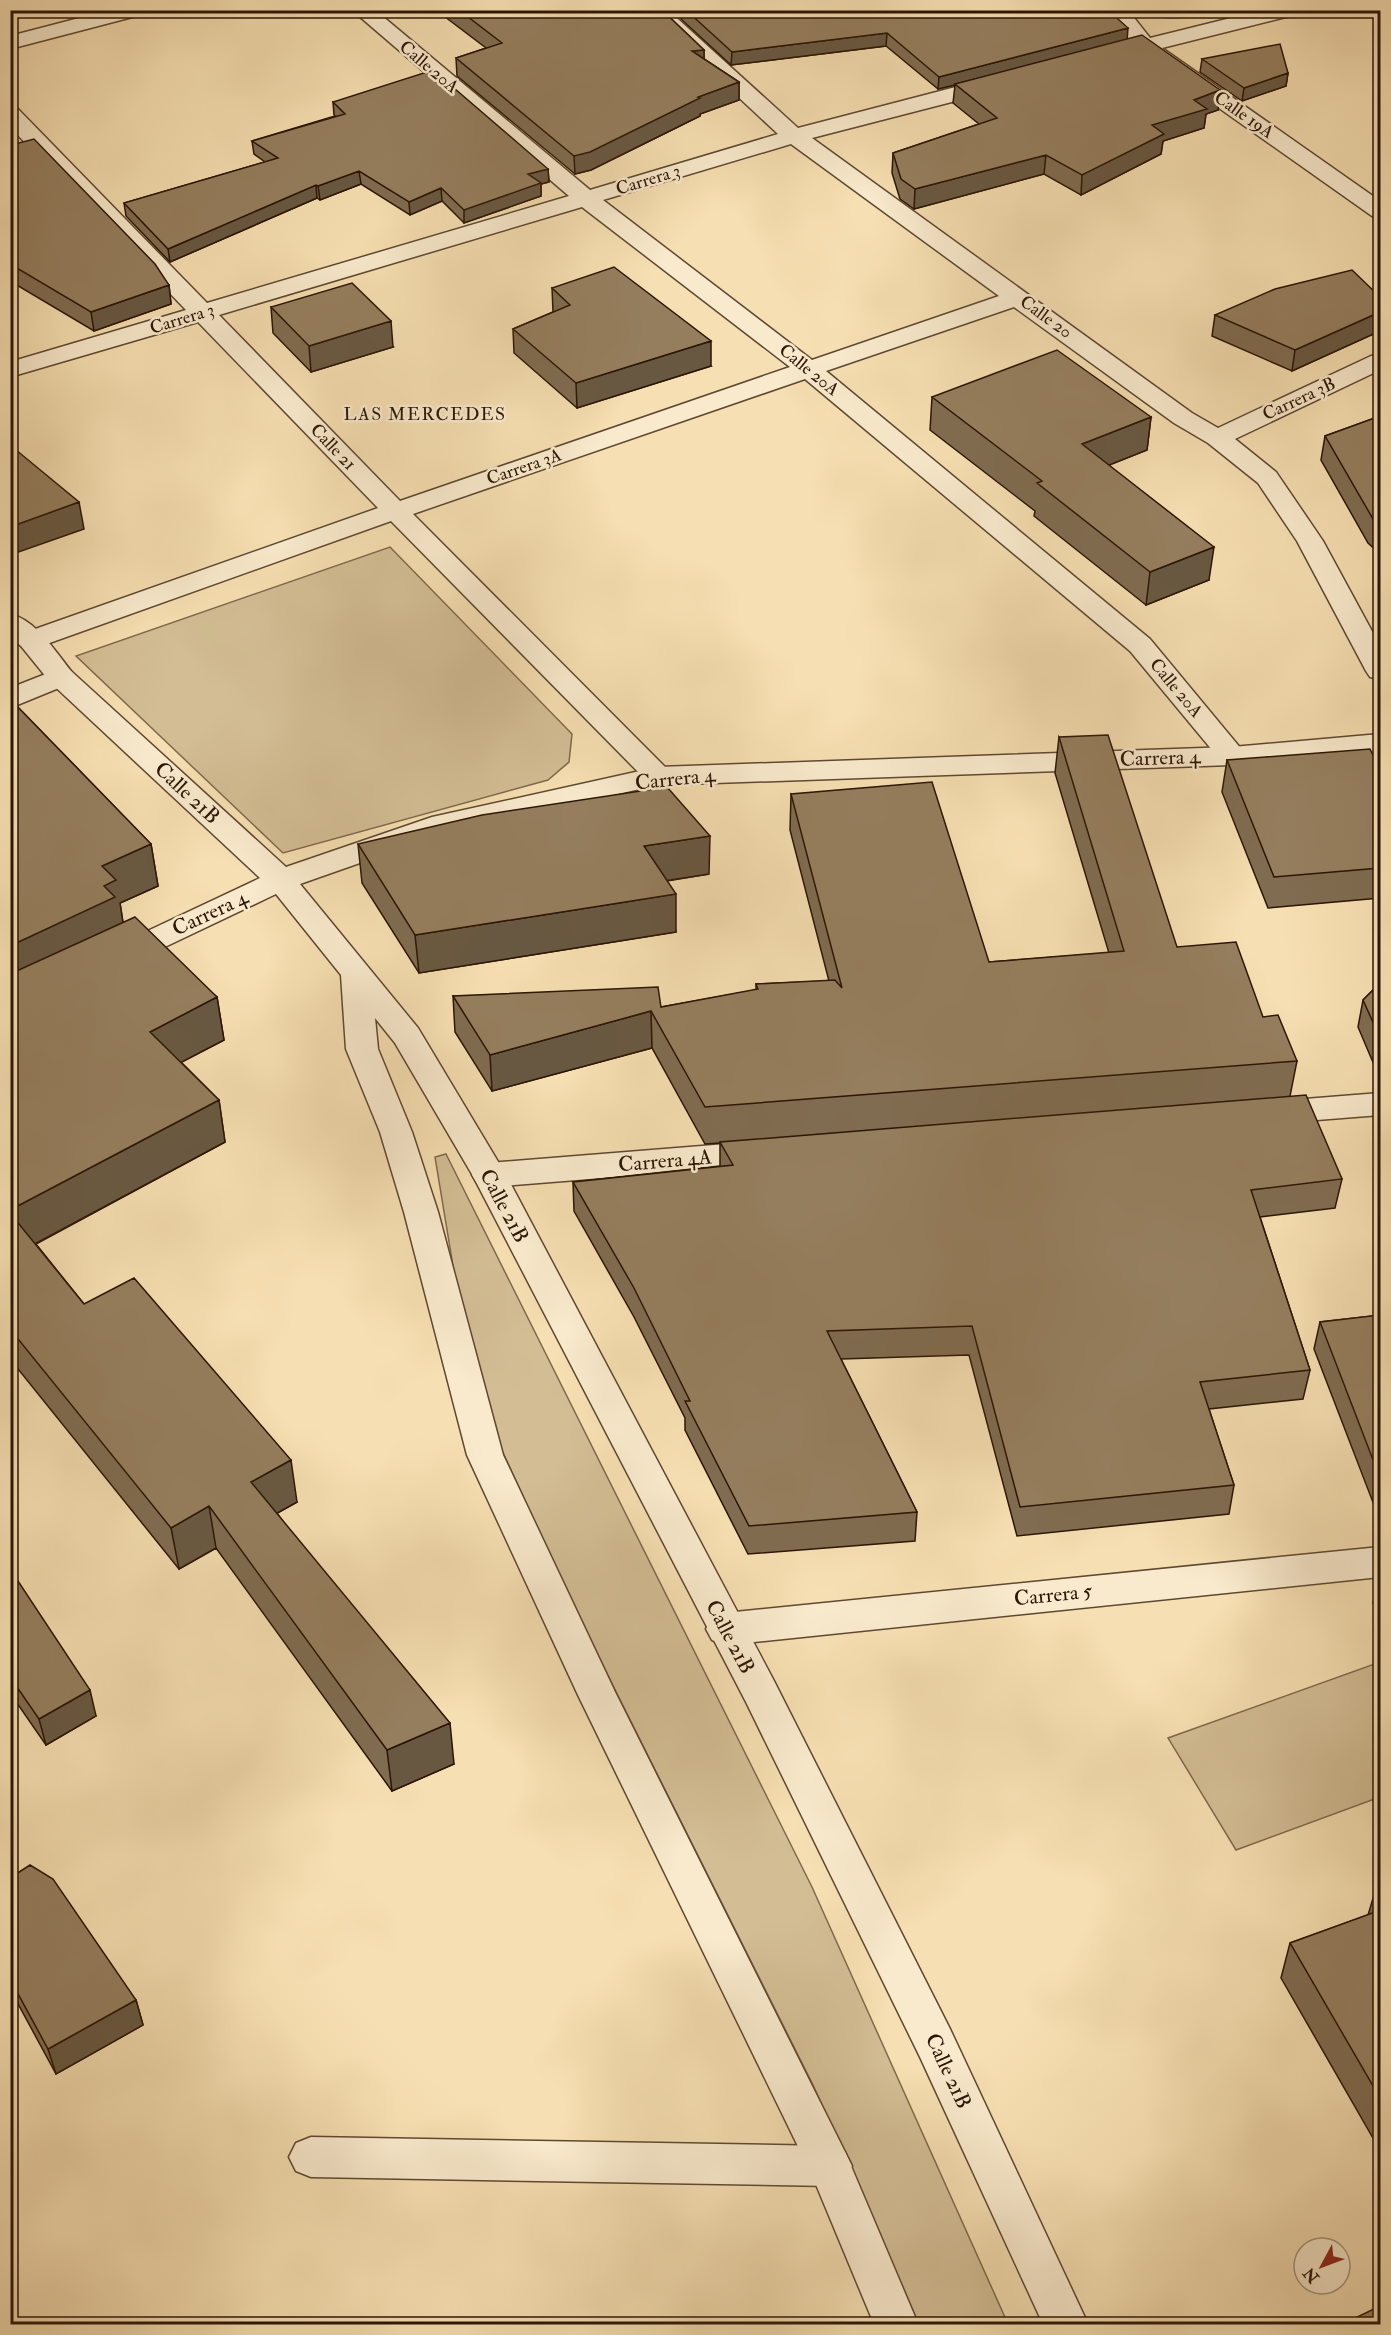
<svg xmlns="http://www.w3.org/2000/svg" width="1391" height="2335" font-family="'IM FELL Double Pica',serif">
  <rect width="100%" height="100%" fill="#f6dfb2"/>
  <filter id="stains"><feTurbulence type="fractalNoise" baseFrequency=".00333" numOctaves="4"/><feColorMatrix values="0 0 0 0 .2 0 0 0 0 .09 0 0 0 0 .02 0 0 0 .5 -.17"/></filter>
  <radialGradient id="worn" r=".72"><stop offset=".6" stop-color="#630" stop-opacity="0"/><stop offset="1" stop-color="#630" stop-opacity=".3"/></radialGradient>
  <path fill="#d3bd94" stroke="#7f694c" stroke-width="1.5" d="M 1141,11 L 1215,11 C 1188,17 1167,23 1141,11 Z
    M 390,547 L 572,734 L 569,762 L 548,780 L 283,853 L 76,656 Z
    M 446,1154 L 812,1887 L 1008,2324 L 919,2324 L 813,2085 L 571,1602 L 495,1435 L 455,1278 L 435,1157 Z
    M 1380,1662 L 1380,1797 L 1236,1850 L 1168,1738 Z"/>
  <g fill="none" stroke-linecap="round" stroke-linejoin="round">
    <g stroke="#5e4830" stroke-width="3">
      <path id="minor" d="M 110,10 L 147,10 L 144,14 L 10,49 L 10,36 Z
        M 352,10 L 375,10 L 590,190 L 778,134 L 645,10 L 668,10 L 798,128 L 998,76 L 1006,78 L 1009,83 L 1006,88 L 812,138 L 1192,413 L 1218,428 L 1371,356 L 1380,354 L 1380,370 L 1235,439 L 1276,472 L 1323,541 L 1380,646 L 1380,679 L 1370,677 L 1366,671 L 1297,541 L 1258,483 L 1208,443 L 1174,423 L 1014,307 L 826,371 L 1150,639 L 1242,750 L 1246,756 L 1242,762 L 1232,765 L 1222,762 L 1130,651 L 805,379 L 413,514 L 668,770 L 672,776 L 668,782 L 658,785 L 648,782 L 391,521 L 41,646 L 31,648 L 21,646 L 17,640 L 21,634 L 378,508 L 198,322 L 10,377 L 10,362 L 186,310 L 10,127 L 10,107 L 18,109 L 207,303 L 569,196 ZM 791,144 L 999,296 L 812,360 L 603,200 ZM 582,207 L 790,367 L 400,501 L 219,315 Z
        M 1107,10 L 1128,10 L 1150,38 L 1263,10 L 1301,10 L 1298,14 L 1162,48 L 1380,201 L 1380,218 L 1372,216 L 1141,53 L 1109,60 L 1101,59 L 1098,54 L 1101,49 L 1131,42 Z
        M 61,668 L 71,671 L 75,677 L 71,683 L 10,708 L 10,688 Z
        M 1380,1093 L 1380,1115 L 1268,1124 L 1257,1121 L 1252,1113 L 1257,1105 L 1268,1102 Z
        M 765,1141 L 777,1145 L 781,1153 L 777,1161 L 765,1165 L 489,1187 L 477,1183 L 472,1175 L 477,1167 L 489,1163 Z
        M 1380,1547 L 1380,1577 L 725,1645 L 712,1640 L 706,1629 L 712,1618 L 725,1613 Z
        M 311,2137 L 830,2146 L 845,2152 L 852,2166 L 845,2180 L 830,2186 L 311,2177 L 296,2171 L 289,2157 L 296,2143 Z"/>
    </g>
    <g stroke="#5e4830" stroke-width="3">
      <path id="tertiary" d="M 10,614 C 36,620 55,651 71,671 L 286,867 L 432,817 L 658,767 L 1232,747 L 1380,734 L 1380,752 L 1232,765 L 658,785 L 448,832 L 300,884 L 418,1028 L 506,1175 L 774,1681 L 950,2029 L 1088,2324 L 1043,2324 L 920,2057 L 746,1702 L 473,1176 L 395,1043 L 375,1018 L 378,1049 L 412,1132 L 438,1212 L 503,1455 L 615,1692 L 845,2152 L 918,2324 L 874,2324 L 812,2175 L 578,1695 L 467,1455 L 404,1212 L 380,1132 L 346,1049 L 341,975 L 276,894 L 127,965 L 116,968 L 105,965 L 101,958 L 105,951 L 260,878 L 51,683 L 21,646 L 10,637 Z"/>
    </g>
    <use href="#minor" fill="#f9eacd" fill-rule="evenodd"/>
    <use href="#tertiary" fill="#f9eacd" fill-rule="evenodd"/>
  </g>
  <path fill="#806c51" stroke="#2b1504" stroke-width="1.5" d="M 436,10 L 662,10 L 704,50 L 704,59 L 739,82 L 739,100 L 700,114 L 700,116 L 591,170 L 575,174 L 457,76 L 456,58 L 486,48 Z
    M 681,10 L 1108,10 L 1127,39 L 1218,110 L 1206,114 L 1204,128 L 1163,141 L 1161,154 L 1081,195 L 1044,174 L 914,209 L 900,199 L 892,173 L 893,153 L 979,124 L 953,103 L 955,85 L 938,89 L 886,46 L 731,65 L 681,19 Z
    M 1202,59 L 1288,73 L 1286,86 L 1242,101 L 1200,72 Z
    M 333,102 L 548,169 L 549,182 L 541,184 L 541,196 L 464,223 L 442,201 L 410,215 L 361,184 L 320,200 L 317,198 L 170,262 L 126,216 L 124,203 L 265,162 L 254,154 L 252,141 L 335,116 L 334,115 Z
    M 10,137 L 169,285 L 171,304 L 94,331 L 10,281 Z
    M 552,288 L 711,366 L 577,408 L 514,353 L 513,329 L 553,312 Z
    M 1380,297 L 1380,331 L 1292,371 L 1212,336 L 1215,315 Z
    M 271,307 L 393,347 L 311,372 L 273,333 Z
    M 932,397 L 1151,417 L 1147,450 L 1109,465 L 1209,580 L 1146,605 L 1034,516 L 1035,511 L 930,430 Z
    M 1380,416 L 1380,554 L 1368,543 L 1321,460 L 1325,436 Z
    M 10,699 L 151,844 L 158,886 L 120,903 L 123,922 L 217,997 L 224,1040 L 181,1062 L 219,1100 L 225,1142 L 36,1244 L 84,1304 L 297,1502 L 277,1513 L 454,1764 L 392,1791 L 216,1548 L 179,1569 L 10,1359 Z
    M 1059,737 L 1177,947 L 1263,1017 L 1297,1061 L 1290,1096 L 1342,1179 L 1335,1208 L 1260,1217 L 1310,1370 L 1303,1399 L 1209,1409 L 1234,1485 L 1229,1514 L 1017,1536 L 969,1355 L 841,1359 L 917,1512 L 915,1541 L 748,1554 L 685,1430 L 685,1418 L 634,1317 L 574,1211 L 573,1182 L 720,1166 L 720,1143 L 705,1144 L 652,1048 L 492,1091 L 455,1032 L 453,996 L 661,1007 L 756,990 L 756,984 L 829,981 L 790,830 L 791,794 L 989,962 L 1109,953 L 1055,773 Z
    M 1227,760 L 1380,761 L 1380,898 L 1268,908 L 1222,792 Z
    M 358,844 L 709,874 L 667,881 L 676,932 L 419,973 L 362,883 Z
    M 1380,983 L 1380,1079 L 1358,1027 L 1363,1000 Z
    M 1380,1315 L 1380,1504 L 1374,1505 L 1314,1349 L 1320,1322 Z
    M 10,1569 L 96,1716 L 46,1745 L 10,1693 Z
    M 1380,1575 L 1380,1611 L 1373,1603 Z
    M 10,1878 L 136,2000 L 143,2025 L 56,2074 L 10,1989 Z
    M 1380,1892 L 1380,2144 L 1377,2145 L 1281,1978 L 1290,1943 L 1368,1915 L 1374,1895 Z"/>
  <path fill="#685842" stroke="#2b1504" stroke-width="1.5" d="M 1128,28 L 1127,41 L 955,84 L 955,85 L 938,89 L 939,77 Z
    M 887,33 L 886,46 L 731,65 L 732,52 Z
    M 704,50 L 704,68 L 692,51 Z
    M 1288,73 L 1286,86 L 1242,101 L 1244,88 Z
    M 739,82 L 739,100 L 700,114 L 700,116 L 591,170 L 575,174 L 574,156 L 698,97 Z
    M 1220,90 L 1218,110 L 1206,114 L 1204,128 L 1163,141 L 1161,154 L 1081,195 L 1082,175 L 1152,125 L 1194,100 Z
    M 1046,155 L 1044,174 L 914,209 L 915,189 Z
    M 548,169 L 549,182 L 541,184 L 541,196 L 464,223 L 464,210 L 528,174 Z
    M 359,171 L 361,184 L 320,200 L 318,186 Z
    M 316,185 L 317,198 L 170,262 L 168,249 Z
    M 441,188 L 442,201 L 410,215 L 409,202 Z
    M 169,285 L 171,304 L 94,331 L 91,312 Z
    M 1380,312 L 1380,331 L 1292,371 L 1295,350 Z
    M 391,321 L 393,347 L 311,372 L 309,346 Z
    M 711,341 L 711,366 L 577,408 L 576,383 Z
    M 1151,417 L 1147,450 L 1079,477 L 1082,444 Z
    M 79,502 L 84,529 L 10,555 L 10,527 Z
    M 1214,547 L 1209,580 L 1146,605 L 1150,572 Z
    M 710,836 L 709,874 L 645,884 L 644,846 Z
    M 151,844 L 158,886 L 120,903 L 123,923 L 10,992 L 10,946 L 104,886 L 102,866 Z
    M 676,894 L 676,932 L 419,973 L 415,935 Z
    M 217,997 L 224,1040 L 157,1075 L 150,1032 Z
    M 651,1011 L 652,1048 L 492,1091 L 490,1055 Z
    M 219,1100 L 225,1142 L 18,1253 L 10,1219 L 10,1210 Z
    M 291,1460 L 297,1502 L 258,1524 L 251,1482 Z
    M 209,1506 L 216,1548 L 179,1569 L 171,1528 Z
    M 90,1690 L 96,1716 L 46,1745 L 39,1719 Z
    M 450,1723 L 454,1764 L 392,1791 L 387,1750 Z
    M 136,2000 L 143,2025 L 56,2074 L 48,2049 Z
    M 1380,2135 L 1380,2144 L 1377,2145 Z"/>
  <path fill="#957e5e" stroke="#2b1504" stroke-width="1.5" d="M 459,10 L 662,10 L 704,50 L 692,51 L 739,82 L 698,97 L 700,98 L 590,152 L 574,156 L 456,58 L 502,43 Z
    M 686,10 L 1108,10 L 1128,28 L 939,77 L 887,33 L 732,52 Z
    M 1142,35 L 1220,90 L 1194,100 L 1207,109 L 1152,125 L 1164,134 L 1082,175 L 1046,155 L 915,189 L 901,179 L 893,153 L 997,118 L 955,84 Z
    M 1280,44 L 1288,73 L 1244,88 L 1202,59 Z
    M 433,70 L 548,169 L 528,174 L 541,183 L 464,210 L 441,188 L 409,202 L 359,171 L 318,186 L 316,185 L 168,249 L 124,203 L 278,158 L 252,141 L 345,114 L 333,102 Z
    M 10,137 L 19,143 L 34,139 L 155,264 L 169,285 L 91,312 L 10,264 Z
    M 614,267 L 711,341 L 576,383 L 513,329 L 570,305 L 552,288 Z
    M 1352,270 L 1380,297 L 1380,312 L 1295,350 L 1215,315 L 1275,289 Z
    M 352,283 L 391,321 L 309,346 L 271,307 Z
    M 1057,350 L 1151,417 L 1082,444 L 1214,547 L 1150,572 L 1037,483 L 1042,481 L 932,397 Z
    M 1380,416 L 1380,525 L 1373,519 L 1325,436 Z
    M 10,445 L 79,502 L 10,527 Z
    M 10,699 L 151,844 L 102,866 L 116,880 L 104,886 L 115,897 L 10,946 Z
    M 1108,735 L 1177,947 L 1236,942 L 1263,1017 L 1278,1015 L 1297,1061 L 705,1107 L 651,1011 L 490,1055 L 453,996 L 658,987 L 661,1007 L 758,989 L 756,984 L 835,980 L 842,988 L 791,794 L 932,782 L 989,962 L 1124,951 L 1059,737 Z
    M 1370,749 L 1376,761 L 1380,761 L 1380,868 L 1274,877 L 1227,760 Z
    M 667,787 L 710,836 L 644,846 L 676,894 L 415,935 L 358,844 L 482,815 Z
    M 135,917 L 217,997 L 150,1032 L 219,1100 L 10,1210 L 10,974 Z
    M 1380,983 L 1380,1038 L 1363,1000 Z
    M 1306,1095 L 1342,1179 L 1251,1190 L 1310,1370 L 1200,1382 L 1234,1485 L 1020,1507 L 972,1326 L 827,1331 L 917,1512 L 749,1526 L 685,1401 L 690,1401 L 634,1288 L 573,1182 L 733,1165 L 720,1142 Z
    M 10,1213 L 84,1304 L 134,1278 L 291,1460 L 251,1482 L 450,1723 L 387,1750 L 209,1506 L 171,1528 L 10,1329 Z
    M 1380,1315 L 1380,1478 L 1320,1322 Z
    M 10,1569 L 90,1690 L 39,1719 L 10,1677 Z
    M 30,1865 L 53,1879 L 136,2000 L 48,2049 L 10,1979 L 10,1878 Z
    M 1380,1892 L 1380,2098 L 1290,1943 L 1378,1911 L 1374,1895 Z
    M 1380,2306 L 1380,2325 L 1341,2325 Z"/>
  <g text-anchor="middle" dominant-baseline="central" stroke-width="5" stroke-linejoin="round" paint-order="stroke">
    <g font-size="18" fill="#2b1504" stroke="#f9eacd">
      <text transform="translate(429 67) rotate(40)">Calle 20A</text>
      <text transform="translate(1244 115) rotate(35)">Calle 19A</text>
      <text transform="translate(648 180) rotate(-17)">Carrera 3</text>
      <text transform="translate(1046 317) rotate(36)">Calle 20</text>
      <text transform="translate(182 319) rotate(-17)">Carrera 3</text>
      <text transform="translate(809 370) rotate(39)">Calle 20A</text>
      <text transform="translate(1299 399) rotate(-25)">Carrera 3B</text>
      <text transform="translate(333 447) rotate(46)">Calle 21</text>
      <text transform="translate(524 467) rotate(-19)">Carrera 3A</text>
      <text transform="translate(1176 688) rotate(50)">Calle 20A</text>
    </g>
    <g font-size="18" letter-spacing="1.5" fill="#2b1504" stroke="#f9eacd">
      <text x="425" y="414">LAS MERCEDES</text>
    </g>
    <g font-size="21" fill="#2b1504" stroke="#f9eacd">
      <text transform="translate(1160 758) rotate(-2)">Carrera 4</text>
      <text transform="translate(675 779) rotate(-6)">Carrera 4</text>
      <text transform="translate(187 793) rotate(43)">Calle 21B</text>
      <text transform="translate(210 913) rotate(-25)">Carrera 4</text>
      <text transform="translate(665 1161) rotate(-5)">Carrera 4A</text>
      <text transform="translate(504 1206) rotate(62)">Calle 21B</text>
      <text transform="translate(1053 1595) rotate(-6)">Carrera 5</text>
      <text transform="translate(730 1637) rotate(62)">Calle 21B</text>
      <text transform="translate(948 2071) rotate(65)">Calle 21B</text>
    </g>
  </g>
  <rect width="1391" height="2335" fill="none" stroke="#f6dfb2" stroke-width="36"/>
  <rect x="12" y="12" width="1367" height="2311" fill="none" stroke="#2b1504" stroke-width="3"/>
  <rect x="18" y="18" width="1355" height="2299" fill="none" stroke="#2b1504" stroke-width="1.5"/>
  <g transform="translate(1322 2266) rotate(229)"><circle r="28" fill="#f9eacd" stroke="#a7957d" stroke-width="1.5"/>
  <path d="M0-4.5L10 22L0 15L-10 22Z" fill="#8f2418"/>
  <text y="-9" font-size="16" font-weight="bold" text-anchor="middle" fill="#2b1504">N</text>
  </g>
  <rect width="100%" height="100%" filter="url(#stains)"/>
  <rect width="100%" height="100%" fill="url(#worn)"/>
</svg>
